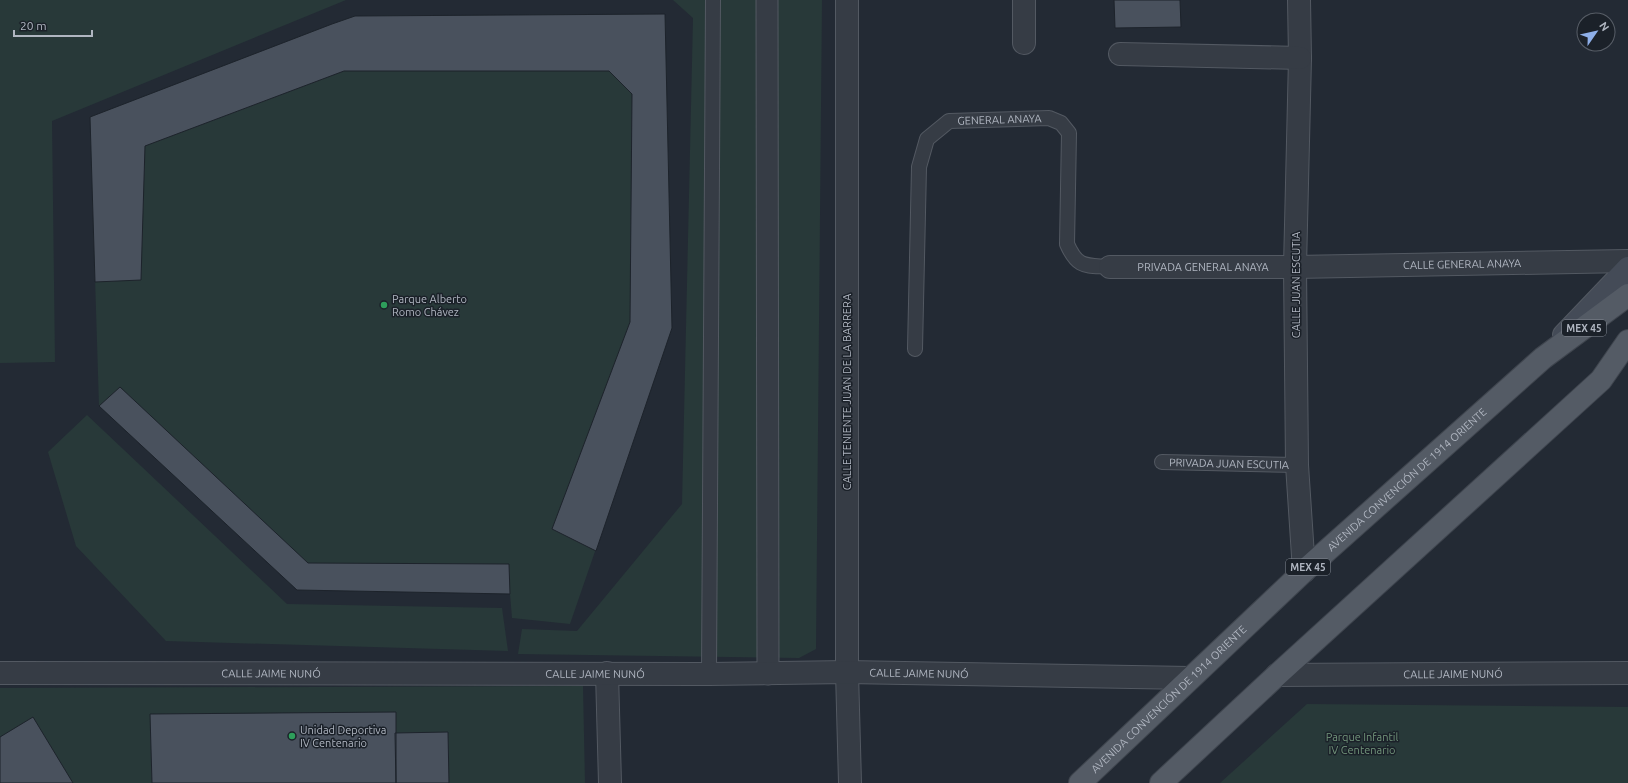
<svg xmlns="http://www.w3.org/2000/svg" width="1628" height="783" font-family="Ubuntu,sans-serif">
  <rect width="100%" height="100%" fill="#232a34"/>
  <path fill="#283939" d="M 0,0 L 346,0 L 52,121 L 55,362 L 0,363 Z
    M 673,0 L 822,0 L 816,649 L 799,658 L 518,654 L 522,629 L 577,631 L 682,504 L 693,18 Z
    M 665,14 L 672,328 L 570,624 L 512,618 L 510,594 L 297,590 L 99,406 L 90,117 L 332,24 L 355,16 Z
    M 87,415 L 287,604 L 502,608 L 508,651 L 166,641 L 76,546 L 48,452 Z
    M 583,686 L 585,783 L 0,783 L 0,688 Z
    M 1307,704 L 1628,707 L 1628,783 L 1220,783 Z"/>
  <path fill="#49515d" stroke="#1d232b" d="M 1114,0 L 1180,0 L 1181,27 L 1115,28 Z
    M 665,14 L 672,328 L 596,551 L 552,529 L 630,322 L 632,94 L 609,71 L 344,71 L 145,146 L 141,280 L 95,282 L 90,117 L 332,24 L 355,16 Z
    M 120,387 L 308,563 L 509,564 L 510,594 L 297,590 L 99,406 Z
    M 396,712 L 396,783 L 152,783 L 150,714 Z
    M 33,717 L 73,783 L 0,783 L 0,737 Z
    M 448,732 L 449,783 L 396,783 L 395,733 Z"/>
  <g fill="none" stroke-linecap="round" stroke-linejoin="round">
    <g stroke="#535962" stroke-width="16">
      <g id="service">
        <path id="s1" d="M 915,349 L 919,167 L 927,139 L 949,121 L 1049,118 L 1061,123 L 1069,133 L 1067,244 C 1078,269 1086,265 1110,267"/>
        <path id="s2" d="M 1162,462 L 1297,465"/>
        <path d="M 709,674 L 713,0"/>
      </g>
    </g>
    <g stroke="#535962" stroke-width="23">
      <path id="pedestrian" d="M 767,0 L 768,674"/>
    </g>
    <g stroke="#535962" stroke-width="24">
      <g id="minor">
        <path d="M 847,0 L 847,672 L 850,783"/>
        <path d="M 1299,0 L 1300,58 L 1295,267 L 1297,465 L 1304,571"/>
        <path d="M 1024,43 L 1024,0"/>
        <path d="M 1120,54 L 1300,58"/>
        <path id="s3" d="M 1110,267 L 1295,267 L 1628,261"/>
        <path d="M 607,673 L 610,783"/>
      </g>
    </g>
    <g stroke="#535962" stroke-width="24">
      <g id="tertiary">
        <path id="s4" d="M 0,673 L 709,674 L 847,672 L 1190,678"/>
        <path id="s5" d="M 1277,675 L 1628,673"/>
      </g>
    </g>
    <g stroke="#535962" stroke-width="24">
      <path id="secondary" d="M 1564,335 L 1628,268"/>
    </g>
    <g stroke="#3f454e" stroke-width="24">
      <g id="primary">
        <path id="s6" d="M 1080,783 L 1304,571 L 1543,358 L 1628,295"/>
        <path d="M 1161,783 L 1277,675 L 1601,380 L 1628,341"/>
      </g>
    </g>
    <use href="#service" stroke="#363c45" stroke-width="14"/>
    <use href="#pedestrian" stroke="#363c45" stroke-width="21"/>
    <use href="#minor" stroke="#363c45" stroke-width="22"/>
    <use href="#tertiary" stroke="#363c45" stroke-width="22"/>
    <use href="#secondary" stroke="#444b57" stroke-width="22"/>
    <use href="#primary" stroke="#545b65" stroke-width="22"/>
  </g>
  <g fill="#2e9e5b" stroke="#1b2129" stroke-width="1.5">
    <circle cx="384" cy="305" r="4"/>
    <circle cx="292" cy="736" r="4"/>
  </g>
  <g text-anchor="middle" dominant-baseline="central" stroke-width="3" stroke-linejoin="round" paint-order="stroke">
    <g fill="#1b2129" stroke="#838993" stroke-width="1">
      <rect x="1562" y="320" width="44" height="16" rx="3"/>
      <rect x="1286" y="559" width="44" height="16" rx="3"/>
    </g>
    <g font-size="10" font-weight="bold" fill="#b0b6c1">
      <text x="1584" y="328">MEX 45</text>
      <text x="1308" y="567">MEX 45</text>
    </g>
    <g font-size="11" fill="#b0b6c1" stroke="#1b2129">
      <text stroke="none"><textPath href="#s1" startOffset="290">GENERAL ANAYA</textPath></text>
      <text stroke="none"><textPath href="#s3" startOffset="352">CALLE GENERAL ANAYA</textPath></text>
      <text stroke="none"><textPath href="#s3" startOffset="93">PRIVADA GENERAL ANAYA</textPath></text>
      <text transform="translate(1296 285) rotate(-90)">CALLE JUAN ESCUTIA</text>
      <text transform="translate(847 392) rotate(-90)">CALLE TENIENTE JUAN DE LA BARRERA</text>
      <text stroke="none"><textPath href="#s2" startOffset="67">PRIVADA JUAN ESCUTIA</textPath></text>
      <text stroke="none"><textPath href="#s6" startOffset="446">AVENIDA CONVENCIÓN DE 1914 ORIENTE</textPath></text>
      <text stroke="none"><textPath href="#s4" startOffset="271">CALLE JAIME NUNÓ</textPath></text>
      <text stroke="none"><textPath href="#s4" startOffset="595">CALLE JAIME NUNÓ</textPath></text>
      <text stroke="none"><textPath href="#s4" startOffset="919">CALLE JAIME NUNÓ</textPath></text>
      <text stroke="none"><textPath href="#s5" startOffset="176">CALLE JAIME NUNÓ</textPath></text>
      <text stroke="none"><textPath href="#s6" startOffset="122">AVENIDA CONVENCIÓN DE 1914 ORIENTE</textPath></text>
    </g>
    <g font-size="11" fill="#b0b6c1" stroke="#1b2129" text-anchor="start">
      <text x="392" y="299">Parque Alberto<tspan x="392" dy="13">Romo Chávez</tspan></text>
      <text x="300" y="730">Unidad Deportiva<tspan x="300" dy="13">IV Centenario</tspan></text>
    </g>
    <g font-size="11" fill="#72957b" stroke="#1b2129">
      <text x="1362" y="737">Parque Infantil<tspan x="1362" dy="13">IV Centenario</tspan></text>
    </g>
  </g>
  <g transform="translate(1596 32) rotate(56)"><circle r="19" fill="#1b2129" stroke="#575d66"/>
  <path d="M0-3L7 15L0 10L-7 15Z" fill="#8eafe9"/>
  <text y="-6" font-size="11" font-weight="bold" text-anchor="middle" fill="#b0b6c1">N</text>
  </g>
  <path d="M14 30v6h78v-6" fill="none" stroke="#b0b6c1" stroke-width="2"/>
  <text x="20" y="30" font-size="12" fill="#b0b6c1" stroke="#1b2129" stroke-width="3" paint-order="stroke">20 m</text>
</svg>
